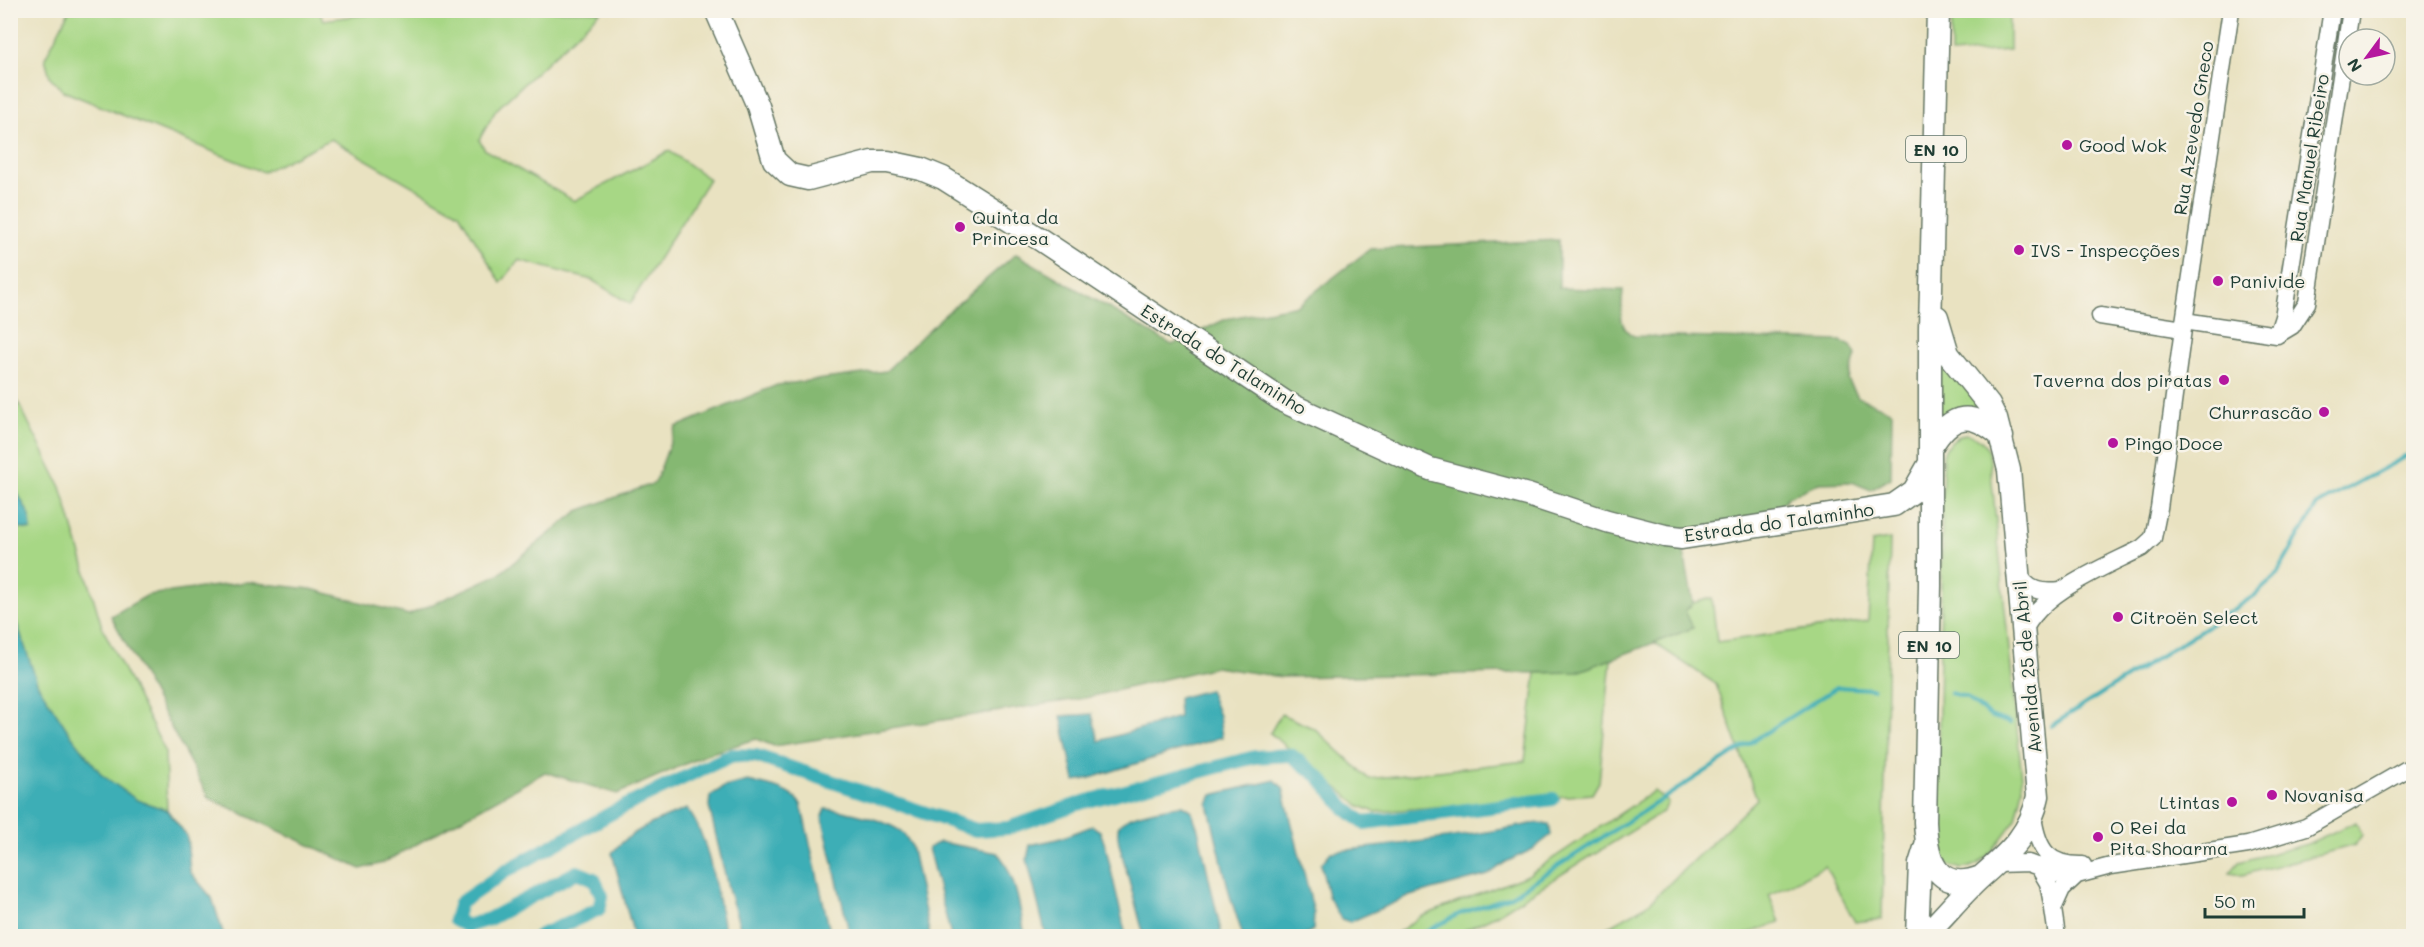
<svg xmlns="http://www.w3.org/2000/svg" width="2424" height="947" font-family="Mali,sans-serif">
  <rect width="100%" height="100%" fill="#f7f3e8"/>
  <filter id="ink" filterUnits="userSpaceOnUse"><feTurbulence type="fractalNoise" baseFrequency=".0167" numOctaves="2"/><feDisplacementMap in="SourceGraphic" scale="12" xChannelSelector="R" yChannelSelector="G"/><feConvolveMatrix kernelMatrix="1 2 1 2 8 2 1 2 1" color-interpolation-filters="sRGB"/></filter>
  <filter id="wash" filterUnits="userSpaceOnUse"><feTurbulence type="fractalNoise" baseFrequency=".008" numOctaves="4" result="noise"/><feDisplacementMap in="SourceGraphic" scale="24" xChannelSelector="R" yChannelSelector="G"/><feGaussianBlur stdDeviation="1.35" result="paint"/><feColorMatrix in="noise" values="0 0 0 0 0 0 0 0 0 0 0 0 0 0 0 0 0 1.4 0 .05"/><feComposite in="paint" operator="in"/></filter>
  <g filter="url(#wash)">
    <rect width="100%" height="100%" fill="#e9e2c1"/>
    <path fill="#a7d785" stroke="#638a5c" stroke-width="1.5" d="M 319,10 L 323,20 L 379,13 L 379,10 L 601,11 L 496,110 L 479,140 L 485,150 L 574,201 L 669,151 L 709,179 L 630,304 L 592,280 L 519,260 L 501,283 L 459,213 L 331,139 L 263,172 L 63,91 L 50,77 L 45,58 L 69,11 Z
      M 1958,11 L 2009,11 L 2009,50 L 1951,54 L 1951,19 Z
      M 1937,347 L 1986,408 L 1937,425 Z
      M 11,388 L 61,487 L 102,627 L 165,751 L 167,810 L 187,836 L 190,872 L 212,898 L 224,936 L 11,936 Z
      M 1965,434 C 1977,435 1984,441 1989,452 L 2023,788 L 2016,819 L 1992,851 L 1979,863 L 1970,867 L 1961,869 L 1946,864 L 1937,848 L 1943,456 C 1946,444 1953,438 1965,434 Z
      M 1890,539 L 1882,919 L 1855,922 L 1825,866 L 1769,895 L 1780,922 L 1741,936 L 1592,936 L 1647,905 L 1757,799 L 1716,684 L 1654,643 L 1693,628 L 1685,611 L 1693,603 L 1712,598 L 1717,642 L 1868,621 L 1872,542 Z
      M 1611,659 L 1599,782 L 1592,794 L 1375,812 L 1360,806 L 1270,733 L 1281,714 L 1315,729 L 1369,779 L 1525,761 L 1536,673 L 1577,672 Z
      M 1654,791 L 1668,802 L 1664,811 L 1496,915 L 1453,936 L 1393,936 L 1420,917 L 1528,875 Z
      M 2356,822 L 2362,835 L 2355,845 L 2242,875 L 2230,873 L 2239,862 L 2307,844 Z"/>
    <path fill="#85b872" stroke="#527a53" stroke-width="1.5" d="M 1559,240 L 1559,288 L 1623,290 C 1622,307 1616,328 1634,336 L 1841,341 L 1851,346 L 1856,355 L 1848,380 L 1858,397 L 1892,412 L 1891,478 L 1871,490 L 1852,482 L 1819,483 L 1788,497 L 1772,515 L 1683,547 L 1693,603 L 1685,611 L 1693,628 L 1577,672 L 1282,677 L 1215,667 L 1085,698 L 774,746 L 756,739 L 708,754 L 617,794 L 545,772 L 383,863 L 361,869 L 209,798 L 111,616 L 148,595 L 247,582 L 311,589 L 409,615 L 499,574 L 578,511 L 655,483 L 676,427 L 777,385 L 886,371 L 942,317 L 1016,254 L 1172,345 L 1226,319 L 1298,305 L 1370,249 Z"/>
    <path fill="#3daeb6" stroke="#2e7675" stroke-width="1.5" d="M 11,460 L 15,488 L 30,516 L 31,530 L 11,527 Z
      M 11,606 L 38,685 L 68,731 L 102,775 L 137,800 L 167,810 L 187,836 L 190,872 L 212,898 L 224,936 L 11,936 Z
      M 1209,690 L 1219,716 L 1222,737 L 1087,779 L 1075,781 L 1061,716 L 1092,714 L 1099,741 L 1179,717 L 1178,698 Z
      M 1275,780 L 1283,788 L 1314,913 L 1313,930 L 1302,936 L 1243,936 L 1230,896 L 1208,804 L 1212,795 Z
      M 748,781 C 766,785 789,789 801,804 L 831,936 L 743,936 L 729,892 L 709,806 L 710,796 L 724,787 Z
      M 1183,805 L 1191,810 L 1198,829 L 1222,936 L 1144,936 L 1119,843 C 1118,837 1116,829 1120,824 C 1127,814 1170,807 1183,805 Z
      M 687,809 C 710,836 717,901 726,936 L 634,936 L 612,853 C 630,830 661,819 687,809 Z
      M 825,809 C 845,810 887,820 903,833 C 906,836 908,841 911,845 L 930,936 L 850,936 L 822,816 Z
      M 1536,823 L 1549,824 L 1551,835 L 1533,849 L 1506,862 L 1488,875 L 1410,896 L 1350,922 L 1341,919 L 1328,896 L 1321,864 L 1331,852 C 1399,844 1468,837 1536,823 Z
      M 1092,826 L 1100,831 L 1106,848 L 1126,936 L 1046,936 L 1027,859 L 1030,845 L 1058,839 Z
      M 940,842 L 998,853 C 1016,876 1020,908 1025,936 L 951,936 L 928,848 Z"/>
    <g fill="none" stroke-linecap="round" stroke-linejoin="round">
      <path stroke="#3daeb6" stroke-width="4" d="M 1950,693 L 1966,697 L 1990,716 L 2010,723
        M 2051,726 L 2254,596 L 2276,576 L 2317,505 L 2414,452
        M 1418,936 L 1459,914 L 1511,896 L 1837,687 L 1873,689"/>
      <path stroke="#3daeb6" stroke-width="14" d="M 539,936 L 599,909 L 602,896 L 594,879 L 577,872 L 489,919 L 467,926 L 455,920 L 460,903 L 506,871 L 619,809 L 704,768 L 733,755 L 756,756 L 976,830 L 1008,828 L 1084,802 L 1255,757 L 1291,755 L 1319,777 L 1345,808 L 1364,823 L 1553,799"/>
    </g>
  </g>
  <g filter="url(#ink)">
    <g fill="none" stroke-linecap="round" stroke-linejoin="round">
      <g stroke="#667765" stroke-width="19">
        <path id="minor" d="M 2100,316 L 2183,329
          M 2184,321 L 2277,335
          M 2277,335 L 2292,326 L 2307,303 L 2351,10
          M 2277,335 L 2283,317 L 2332,10
          M 2018,572 C 2027,591 2041,593 2061,591
          M 2023,632 C 2042,591 2103,568 2142,548 L 2153,538 L 2159,508 L 2183,329 L 2231,10
          M 2033,817 C 2038,850 2048,866 2083,865
          M 1997,864 L 2028,863 L 2060,875 L 2077,875 L 2111,866 L 2248,845 L 2306,827 L 2414,765
          M 2038,866 L 2048,883 L 2053,909 L 2062,889 L 2077,875
          M 2053,909 L 2057,936"/>
      </g>
      <g stroke="#667765" stroke-width="25">
        <path id="major" d="M 716,10 L 758,106 L 774,160 L 790,175 L 808,179 L 872,162 L 888,162 L 921,169 L 943,178 L 1041,240 L 1285,402 L 1430,469 L 1528,495 L 1607,521 L 1665,536 L 1682,538 L 1894,505 L 1914,491 L 1930,463
          M 1938,10 L 1930,328 L 1930,586 L 1925,822 C 1927,859 1936,894 1981,877
          M 1931,447 C 1952,411 1972,411 2002,437
          M 1917,936 L 1920,864 L 1926,845
          M 1928,936 L 1930,930 C 1947,913 1963,893 1981,877 C 2008,853 2031,834 2038,796 L 2009,470 L 1996,419 L 1989,405 L 1948,354 L 1937,317"/>
      </g>
      <use href="#minor" stroke="#fff" stroke-width="16"/>
      <use href="#major" stroke="#fff" stroke-width="22"/>
    </g>
  </g>
  <g fill="#b5179e" stroke="#f7f3e8" stroke-width="2">
    <circle cx="2067" cy="145" r="6"/>
    <circle cx="960" cy="227" r="6"/>
    <circle cx="2019" cy="250" r="6"/>
    <circle cx="2218" cy="281" r="6"/>
    <circle cx="2224" cy="380" r="6"/>
    <circle cx="2324" cy="412" r="6"/>
    <circle cx="2113" cy="443" r="6"/>
    <circle cx="2118" cy="617" r="6"/>
    <circle cx="2272" cy="795" r="6"/>
    <circle cx="2232" cy="802" r="6"/>
    <circle cx="2098" cy="837" r="6"/>
  </g>
  <g text-anchor="middle" dominant-baseline="central" stroke-width="5" stroke-linejoin="round" paint-order="stroke">
    <g fill="#f7f3e8" stroke="#60746a" stroke-width="1.5">
      <rect x="1906" y="136" width="60" height="26" rx="4.5"/>
      <rect x="1899" y="632" width="60" height="26" rx="4.5"/>
    </g>
    <g font-size="16" font-weight="bold" fill="#1f3d34">
      <text x="1936" y="149">EN 10</text>
      <text x="1929" y="645">EN 10</text>
    </g>
    <g font-size="18" fill="#1f3d34" stroke="#f7f3e8">
      <text transform="translate(2193 128) rotate(-81)">Rua Azevedo Gneco</text>
      <text transform="translate(2309 158) rotate(-81)">Rua Manuel Ribeiro</text>
      <text transform="translate(1224 359) rotate(32)">Estrada do Talaminho</text>
      <text transform="translate(1779 522) rotate(-8)">Estrada do Talaminho</text>
      <text transform="translate(2027 667) rotate(-95)">Avenida 25 de Abril</text>
    </g>
    <g font-size="18" fill="#1f3d34" stroke="#f7f3e8" text-anchor="start">
      <text x="2079" y="145">Good Wok</text>
      <text x="972" y="217">Quinta da<tspan x="972" dy="21">Princesa</tspan></text>
      <text x="2031" y="250">IVS - Inspecções</text>
      <text x="2230" y="281">Panivide</text>
      <text x="2212" y="380" text-anchor="end">Taverna dos piratas</text>
      <text x="2312" y="412" text-anchor="end">Churrascão</text>
      <text x="2125" y="443">Pingo Doce</text>
      <text x="2130" y="617">Citroën Select</text>
      <text x="2284" y="795">Novanisa</text>
      <text x="2220" y="802" text-anchor="end">Ltintas</text>
      <text x="2110" y="827">O Rei da<tspan x="2110" dy="21">Pita Shoarma</tspan></text>
    </g>
  </g>
  <rect width="2424" height="947" fill="none" stroke="#f7f3e8" stroke-width="36"/>
  <g transform="translate(2367 57) rotate(237)"><circle r="28" fill="#f7f3e8" stroke="#a1aaa0" stroke-width="1.5"/>
  <path d="M0-4.5L10 22L0 15L-10 22Z" fill="#b5179e"/>
  <text y="-9" font-size="16" font-weight="bold" text-anchor="middle" fill="#1f3d34">N</text>
  </g>
  <path d="M2205 908v9h99v-9" fill="none" stroke="#1f3d34" stroke-width="3"/>
  <text x="2214" y="908" font-size="18" fill="#1f3d34" stroke="#f7f3e8" stroke-width="4.5" paint-order="stroke">50 m</text>
</svg>
